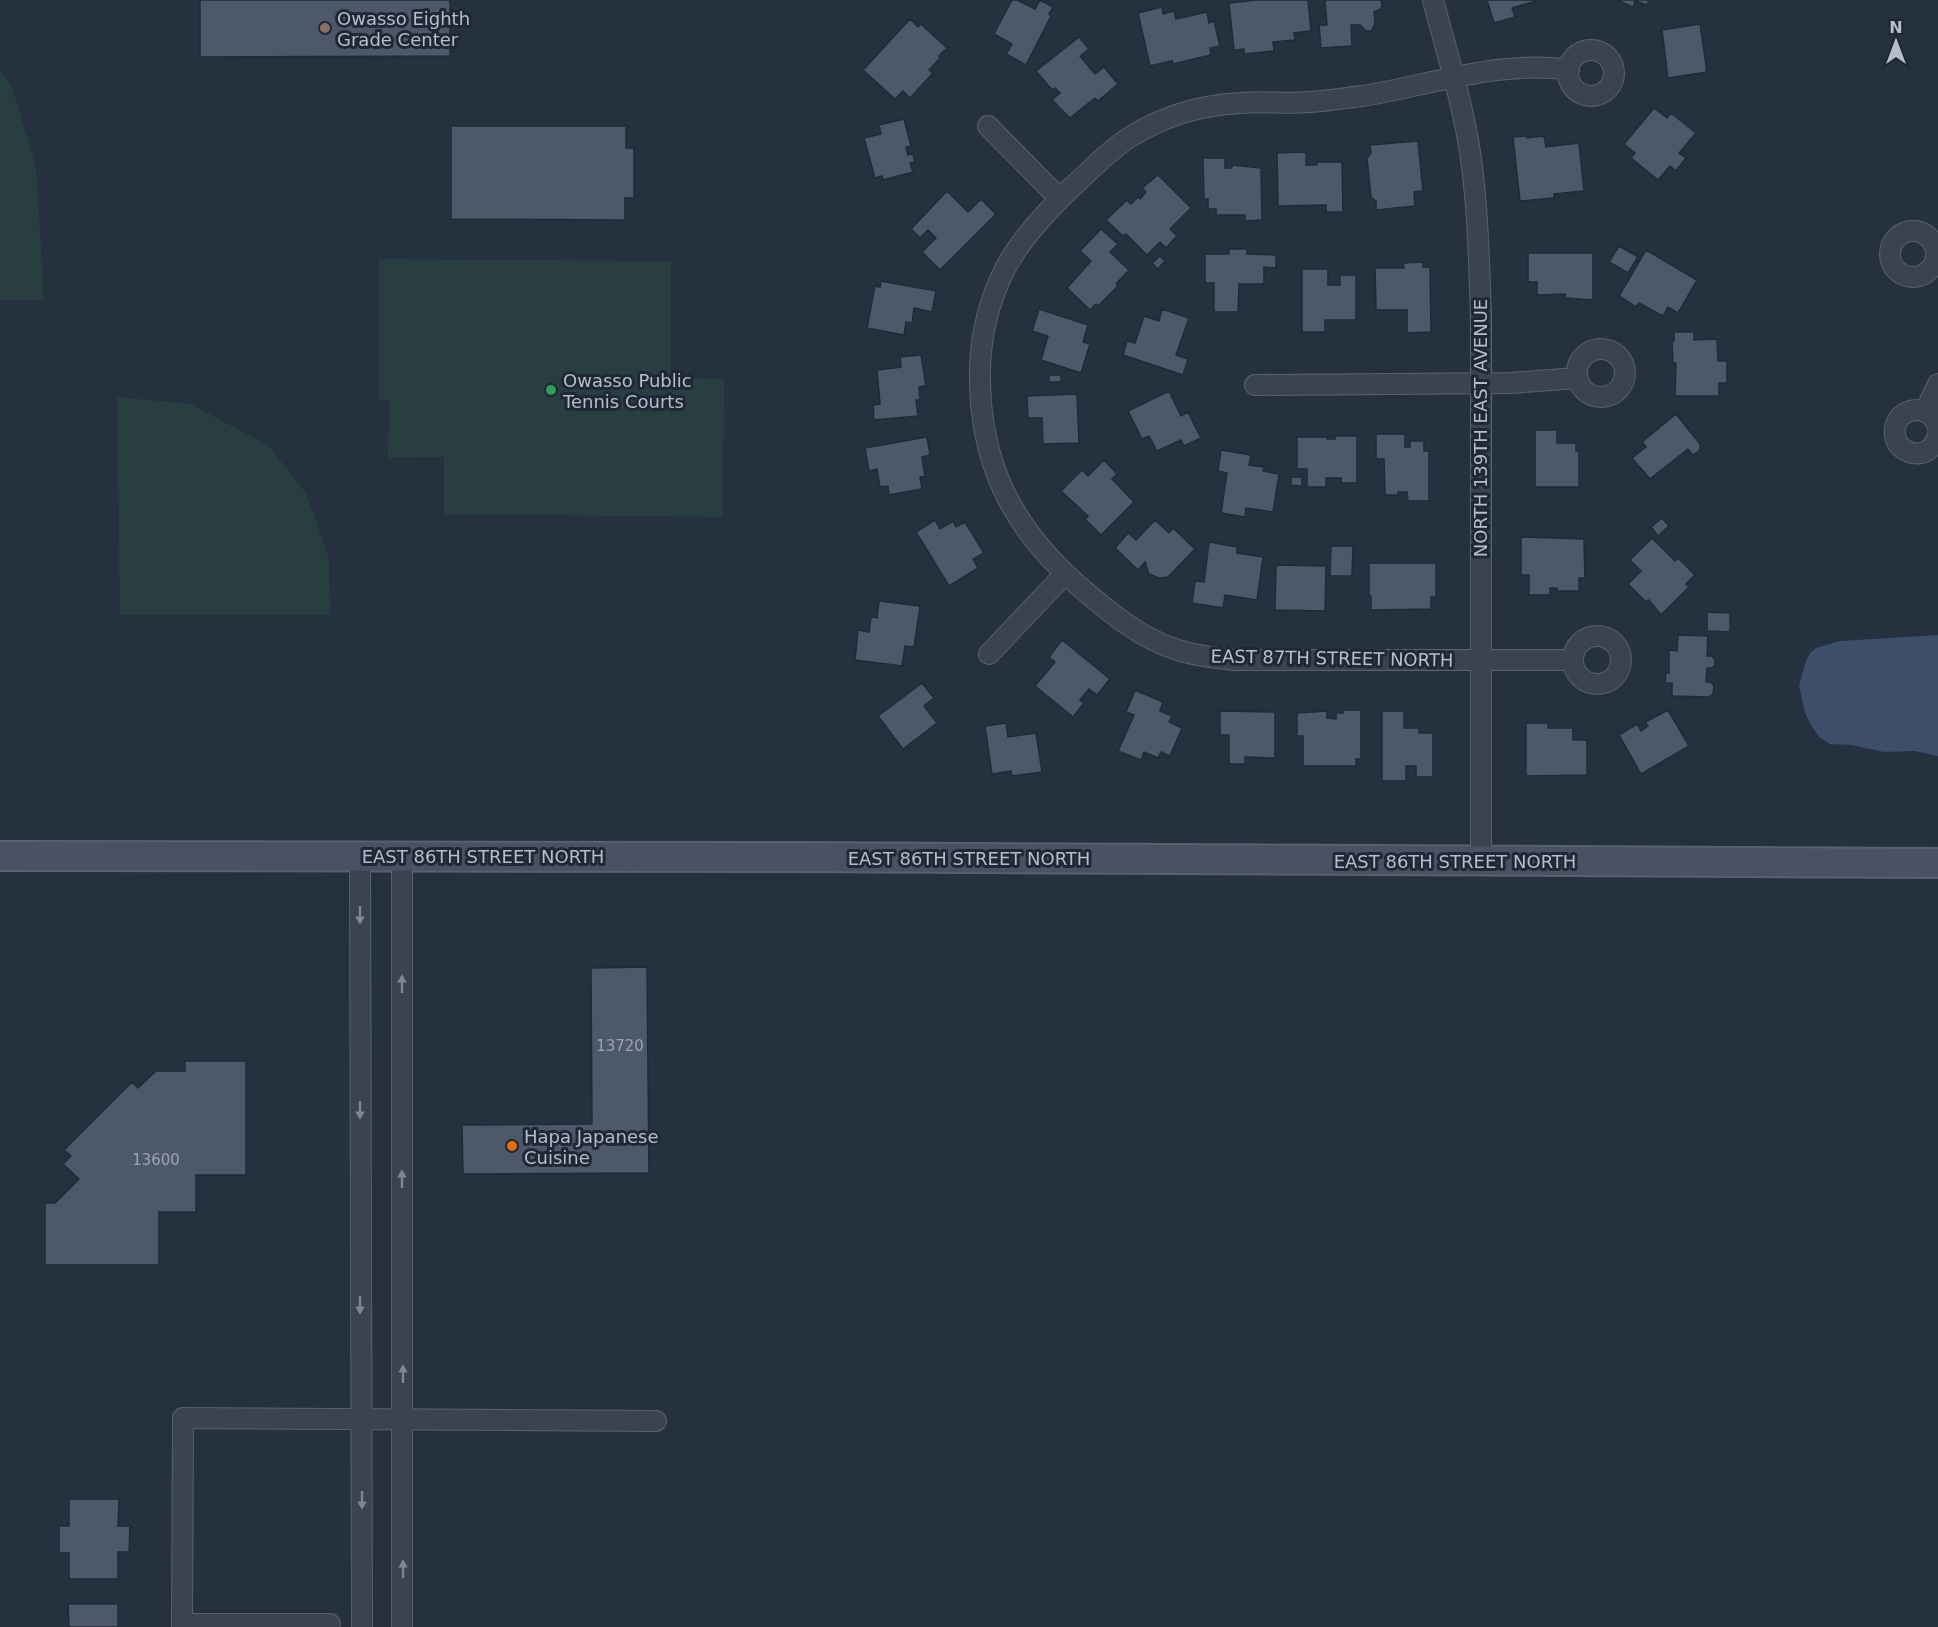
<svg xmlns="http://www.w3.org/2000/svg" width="1938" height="1627" font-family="'DejaVu Sans',sans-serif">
  <rect width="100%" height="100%" fill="#263140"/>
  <path fill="#283e41" d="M 0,70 L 12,87 L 36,167 L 44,300 L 0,300 Z
    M 379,259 L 671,261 L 671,377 L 724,379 L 723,517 L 444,514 L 444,457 L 388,458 L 389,401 L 379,400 Z
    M 117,397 L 190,404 L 268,445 L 306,493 L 329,559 L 330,615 L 120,615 Z"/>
  <path fill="#3c4e69" d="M 1938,635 L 1938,756 L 1915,751 L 1884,752 L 1852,745 L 1830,744 L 1819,737 L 1811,725 L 1805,713 L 1799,685 L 1806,661 L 1810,653 L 1816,648 L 1840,641 Z"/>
  <path fill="#4d5869" stroke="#212a37" stroke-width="1.5" d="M 200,0 L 450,0 L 450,56 L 200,57 Z
    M 1012,0 L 1017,0 L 1035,9 L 1040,0 L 1053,7 L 1049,14 L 1051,16 L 1026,65 L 1006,54 L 1012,44 L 994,34 Z
    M 1257,0 L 1308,0 L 1311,31 L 1294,33 L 1295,40 L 1273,42 L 1274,51 L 1244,54 L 1244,49 L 1234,50 L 1229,3 Z
    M 1325,0 L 1381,0 L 1382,5 L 1381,9 L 1374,12 L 1375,24 L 1371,31 L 1366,31 L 1360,25 L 1351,25 L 1352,46 L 1321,48 L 1319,25 L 1327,25 Z
    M 1487,0 L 1539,0 L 1512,8 L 1515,17 L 1494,23 Z
    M 1617,0 L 1649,0 L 1647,5 L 1635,1 L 1633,7 Z
    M 1162,7 L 1163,14 L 1174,11 L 1176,19 L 1207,12 L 1209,23 L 1214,21 L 1220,46 L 1210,48 L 1211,55 L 1173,64 L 1172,61 L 1150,66 L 1138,13 Z
    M 910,19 L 918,27 L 921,24 L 947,48 L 939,56 L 940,58 L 929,70 L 933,73 L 910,98 L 903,91 L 895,99 L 863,70 Z
    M 1700,24 L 1707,72 L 1668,78 L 1662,30 Z
    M 1079,37 L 1089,49 L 1080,56 L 1095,74 L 1104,67 L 1118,84 L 1098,101 L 1095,98 L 1070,118 L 1052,100 L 1060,93 L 1055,88 L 1052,90 L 1036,71 Z
    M 1654,108 L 1667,118 L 1671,113 L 1696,133 L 1679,153 L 1686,158 L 1676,171 L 1670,166 L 1658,180 L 1631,158 L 1635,153 L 1624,144 Z
    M 904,119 L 911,146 L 906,147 L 908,155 L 913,154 L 915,162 L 910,163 L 913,172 L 883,180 L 882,176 L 875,178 L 864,138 L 881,134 L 879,125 Z
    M 451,126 L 626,126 L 626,148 L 634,148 L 634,198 L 625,198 L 625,220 L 451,219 Z
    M 1527,136 L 1527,138 L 1544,136 L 1546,147 L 1579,143 L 1584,191 L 1554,194 L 1554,198 L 1520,201 L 1513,137 Z
    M 1418,141 L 1423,191 L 1414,192 L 1415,206 L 1376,210 L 1376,201 L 1371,197 L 1367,158 L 1371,153 L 1370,145 Z
    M 1306,152 L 1306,165 L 1317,165 L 1317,162 L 1342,162 L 1343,212 L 1326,212 L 1326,205 L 1278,206 L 1277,153 Z
    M 1203,158 L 1225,158 L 1225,168 L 1232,168 L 1232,165 L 1261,168 L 1262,220 L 1245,221 L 1245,215 L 1216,215 L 1216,209 L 1208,209 L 1208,199 L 1204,199 Z
    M 1158,175 L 1191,208 L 1170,229 L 1177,236 L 1166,248 L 1160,242 L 1147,255 L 1126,234 L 1123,236 L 1106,220 L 1127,200 L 1131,204 L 1138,197 L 1140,199 L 1146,192 L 1142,188 Z
    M 947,191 L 968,212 L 981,199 L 996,214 L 940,270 L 922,252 L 936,238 L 928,230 L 920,238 L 911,229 Z
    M 1101,229 L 1118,244 L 1110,252 L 1129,270 L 1116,284 L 1118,286 L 1098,306 L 1096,304 L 1090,310 L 1067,288 L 1091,261 L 1080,251 Z
    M 1619,246 L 1638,257 L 1628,273 L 1609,262 Z
    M 1229,249 L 1247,249 L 1247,254 L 1276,255 L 1276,268 L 1264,267 L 1264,284 L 1239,284 L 1238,312 L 1214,312 L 1214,283 L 1205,283 L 1205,254 L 1229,254 Z
    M 1646,250 L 1697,280 L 1678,313 L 1668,307 L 1663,316 L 1639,303 L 1636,307 L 1619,296 Z
    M 1528,253 L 1593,253 L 1593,300 L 1565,298 L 1565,294 L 1537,295 L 1537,282 L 1528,282 Z
    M 1160,256 L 1165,261 L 1158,269 L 1152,263 Z
    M 1423,262 L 1423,267 L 1430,267 L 1431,332 L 1407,333 L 1407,310 L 1376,310 L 1375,268 L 1404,268 L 1403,263 Z
    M 1302,269 L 1328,269 L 1328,285 L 1340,285 L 1340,275 L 1356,275 L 1356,320 L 1325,320 L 1325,332 L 1302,332 Z
    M 881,281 L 936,291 L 932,312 L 914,308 L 912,323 L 906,322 L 904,335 L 867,328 L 875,286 L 880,287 Z
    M 1039,309 L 1088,325 L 1083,342 L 1090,344 L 1081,373 L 1041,360 L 1048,336 L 1032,331 Z
    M 1162,309 L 1189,318 L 1176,355 L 1188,359 L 1183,375 L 1123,355 L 1127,341 L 1135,343 L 1144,316 L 1159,321 Z
    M 1674,332 L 1694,332 L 1694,340 L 1717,339 L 1718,361 L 1727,361 L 1727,383 L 1719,383 L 1719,396 L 1675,396 L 1676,363 L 1673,363 L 1672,341 L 1674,341 Z
    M 921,355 L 926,386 L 919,387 L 920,400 L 916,400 L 918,416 L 874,420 L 873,405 L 880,404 L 877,370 L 901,367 L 900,357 Z
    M 1049,375 L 1061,375 L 1061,382 L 1049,382 Z
    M 1169,391 L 1181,416 L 1188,412 L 1201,438 L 1184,446 L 1181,440 L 1157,451 L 1149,436 L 1142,439 L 1128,411 Z
    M 1077,394 L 1079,443 L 1043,444 L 1042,418 L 1028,418 L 1027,396 Z
    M 1676,414 L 1700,444 L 1700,450 L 1693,455 L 1688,449 L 1650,479 L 1632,458 L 1646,447 L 1642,442 Z
    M 1535,430 L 1557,430 L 1557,443 L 1576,443 L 1576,451 L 1579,451 L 1579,487 L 1535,487 Z
    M 1376,434 L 1405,434 L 1405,447 L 1410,447 L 1410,441 L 1424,441 L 1424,451 L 1429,451 L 1429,501 L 1408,501 L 1407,492 L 1398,492 L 1398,495 L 1385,495 L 1384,459 L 1376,459 Z
    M 1335,436 L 1357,436 L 1357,483 L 1341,483 L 1341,478 L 1326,478 L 1326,487 L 1307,487 L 1307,469 L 1297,469 L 1297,437 L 1327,437 L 1327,439 L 1335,439 Z
    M 927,437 L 930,455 L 922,457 L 925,477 L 920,477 L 922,489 L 889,495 L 888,486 L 880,487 L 877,469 L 869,471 L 865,448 Z
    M 1221,450 L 1251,455 L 1249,465 L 1264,467 L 1263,471 L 1279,474 L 1273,512 L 1246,508 L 1245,517 L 1221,513 L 1227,473 L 1218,471 Z
    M 1104,460 L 1117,474 L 1112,479 L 1134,502 L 1101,535 L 1085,519 L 1088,516 L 1061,491 L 1082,470 L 1088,476 Z
    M 1291,477 L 1302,477 L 1302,486 L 1291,485 Z
    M 1662,518 L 1669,526 L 1658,536 L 1651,527 Z
    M 935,520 L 940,529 L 953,521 L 956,527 L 965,522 L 984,553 L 973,559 L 978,568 L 949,586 L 916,532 Z
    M 1155,520 L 1169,533 L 1173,528 L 1195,549 L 1168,577 L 1159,578 L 1149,574 L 1145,562 L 1138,570 L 1115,548 L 1128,533 L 1136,540 Z
    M 1521,537 L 1584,539 L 1585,578 L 1579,578 L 1579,591 L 1557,591 L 1557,588 L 1550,588 L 1550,595 L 1529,595 L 1529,575 L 1521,575 Z
    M 1652,538 L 1675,561 L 1678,558 L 1695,575 L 1686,584 L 1689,587 L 1661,615 L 1649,600 L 1646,602 L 1628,584 L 1641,571 L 1630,560 Z
    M 1209,542 L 1237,547 L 1237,553 L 1263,557 L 1257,600 L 1225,595 L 1223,608 L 1192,603 L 1195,581 L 1204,582 Z
    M 1331,546 L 1353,546 L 1352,576 L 1330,576 Z
    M 1369,563 L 1436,563 L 1436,597 L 1431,597 L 1431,609 L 1371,610 L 1371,596 L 1369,596 Z
    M 1276,565 L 1326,566 L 1325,611 L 1275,610 Z
    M 879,601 L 920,606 L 914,647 L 905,646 L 902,666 L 855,660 L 858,630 L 869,632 L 871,617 L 877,618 Z
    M 1707,612 L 1730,613 L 1730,632 L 1707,631 Z
    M 1678,635 L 1708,636 L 1707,656 L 1712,656 L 1715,660 L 1715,665 L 1712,668 L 1707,668 L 1706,682 L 1711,682 L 1714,686 L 1713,694 L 1709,697 L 1672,696 L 1672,683 L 1665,683 L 1666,673 L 1669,673 L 1669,650 L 1677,651 Z
    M 1062,640 L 1110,679 L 1097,695 L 1089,689 L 1080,700 L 1084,703 L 1073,717 L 1035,686 L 1055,662 L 1049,657 Z
    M 922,683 L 934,698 L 924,706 L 937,723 L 903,749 L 878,716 Z
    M 1135,690 L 1163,702 L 1160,711 L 1172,716 L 1169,722 L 1182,728 L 1170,756 L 1161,752 L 1158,758 L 1144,752 L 1141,760 L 1118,751 L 1134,715 L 1126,712 Z
    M 1343,710 L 1361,710 L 1361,759 L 1356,759 L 1356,766 L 1303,766 L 1303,736 L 1297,736 L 1297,713 L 1327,711 L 1327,718 L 1336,719 L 1336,713 L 1343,713 Z
    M 1668,710 L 1689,746 L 1641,774 L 1619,735 L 1637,724 L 1641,731 L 1648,726 L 1645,722 Z
    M 1220,711 L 1275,712 L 1275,758 L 1245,757 L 1245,764 L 1229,764 L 1229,735 L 1220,735 Z
    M 1382,711 L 1404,711 L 1404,728 L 1419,728 L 1419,733 L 1433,733 L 1433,777 L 1416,777 L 1416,766 L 1406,766 L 1406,781 L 1382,781 Z
    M 1006,723 L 1008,737 L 1036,733 L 1042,772 L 1012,776 L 1011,771 L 992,774 L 985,726 Z
    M 1526,723 L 1548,723 L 1548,728 L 1573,728 L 1573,740 L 1587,740 L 1587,775 L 1526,776 Z
    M 647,967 L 649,1173 L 463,1174 L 462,1125 L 592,1124 L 591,968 Z
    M 185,1061 L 246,1061 L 246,1175 L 196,1175 L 196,1212 L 159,1212 L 159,1265 L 45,1265 L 45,1203 L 55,1203 L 79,1179 L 63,1164 L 71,1156 L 64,1150 L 132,1082 L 138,1088 L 156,1071 L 185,1071 Z
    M 69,1499 L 119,1499 L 118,1526 L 130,1526 L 129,1552 L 118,1552 L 118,1579 L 69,1579 L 69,1553 L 59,1553 L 59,1526 L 69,1526 Z
    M 68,1604 L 118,1604 L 118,1627 L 69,1627 Z"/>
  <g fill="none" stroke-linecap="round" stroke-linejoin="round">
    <g stroke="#58616e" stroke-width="22">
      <path id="minor" d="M 1433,0 C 1446,50 1462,100 1470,152 C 1478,206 1479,262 1481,316 L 1481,861
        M1568 73a23 23 0 1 1 46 0a23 23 0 1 1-46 0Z
        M 1569,70 C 1503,59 1427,86 1362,96 C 1345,98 1327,101 1310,102 C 1286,104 1263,101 1240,103 C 1201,105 1162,117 1130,137 C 1108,151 1091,170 1072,187 C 1048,210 1022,237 1006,267 C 990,298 981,334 980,368 C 978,461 1011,527 1080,587 C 1109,612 1141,639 1178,650 C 1196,656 1216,658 1235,660 L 1573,660
        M 988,126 L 1060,199
        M1890 254a23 23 0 1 1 46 0a23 23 0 1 1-46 0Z
        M1577 373a24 24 0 1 1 48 0a24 24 0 1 1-48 0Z
        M 1255,385 L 1511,383 L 1577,378
        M 1925,412 L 1938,384
        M 1938,428 C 1929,395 1882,412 1898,444 C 1911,459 1932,456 1938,436
        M1573 660a24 24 0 1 1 48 0a24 24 0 1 1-48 0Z
        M 989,654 L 1065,574
        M 360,856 L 362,1627
        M 402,856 L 402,1627
        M 182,1624 L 330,1624
        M 182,1627 L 183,1418 L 656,1421"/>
    </g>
    <g stroke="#58616e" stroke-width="32">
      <path id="secondary" d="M 0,856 L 796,857 L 1938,863"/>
    </g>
    <use href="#minor" stroke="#3b4350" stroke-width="20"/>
    <use href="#secondary" stroke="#495263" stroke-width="28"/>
  </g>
  <defs><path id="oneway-solid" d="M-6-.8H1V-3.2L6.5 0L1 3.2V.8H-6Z" transform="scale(1.5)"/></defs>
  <g fill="#7f8794">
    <use href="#oneway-solid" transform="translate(360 915) rotate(90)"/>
    <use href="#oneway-solid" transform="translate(402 984) rotate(-90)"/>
    <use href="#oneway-solid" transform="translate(360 1110) rotate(90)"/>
    <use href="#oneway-solid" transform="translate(402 1179) rotate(-90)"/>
    <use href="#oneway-solid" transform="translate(360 1305) rotate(90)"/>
    <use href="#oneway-solid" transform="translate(403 1374) rotate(-90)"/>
    <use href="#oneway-solid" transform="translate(362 1500) rotate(90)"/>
    <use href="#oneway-solid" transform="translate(403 1569) rotate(-90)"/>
  </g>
  <circle fill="#8d6e63" stroke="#1f2836" stroke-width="2" cx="325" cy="28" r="6"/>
  <circle fill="#2e9e5b" stroke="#1f2836" stroke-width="2" cx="551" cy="390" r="6"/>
  <circle fill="#e8710a" stroke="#1f2836" stroke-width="2" cx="512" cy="1146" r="6"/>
  <g text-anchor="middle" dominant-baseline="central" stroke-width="6" stroke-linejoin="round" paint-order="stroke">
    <g font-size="15" fill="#9ca4b2">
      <text x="620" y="1046">13720</text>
      <text x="156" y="1160">13600</text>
    </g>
    <g font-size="18" fill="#b7becb" stroke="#1f2836" text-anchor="start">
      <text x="337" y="18">Owasso Eighth<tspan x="337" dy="21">Grade Center</tspan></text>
      <text x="563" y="380">Owasso Public<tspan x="563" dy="21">Tennis Courts</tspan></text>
      <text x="524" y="1136">Hapa Japanese<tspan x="524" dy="21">Cuisine</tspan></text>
    </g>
    <g font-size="18" fill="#b7becb" stroke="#1f2836">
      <text transform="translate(1480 428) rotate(-90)">NORTH 139TH EAST AVENUE</text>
      <text transform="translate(1332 658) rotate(1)">EAST 87TH STREET NORTH</text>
      <text x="483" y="856">EAST 86TH STREET NORTH</text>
      <text x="969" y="858">EAST 86TH STREET NORTH</text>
      <text x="1455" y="861">EAST 86TH STREET NORTH</text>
    </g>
  </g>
  <g transform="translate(1896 42)" stroke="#1f2836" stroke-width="4.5" paint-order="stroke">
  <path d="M0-4.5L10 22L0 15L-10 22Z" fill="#b7becb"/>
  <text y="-9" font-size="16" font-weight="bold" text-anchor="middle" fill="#b7becb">N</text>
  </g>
</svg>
